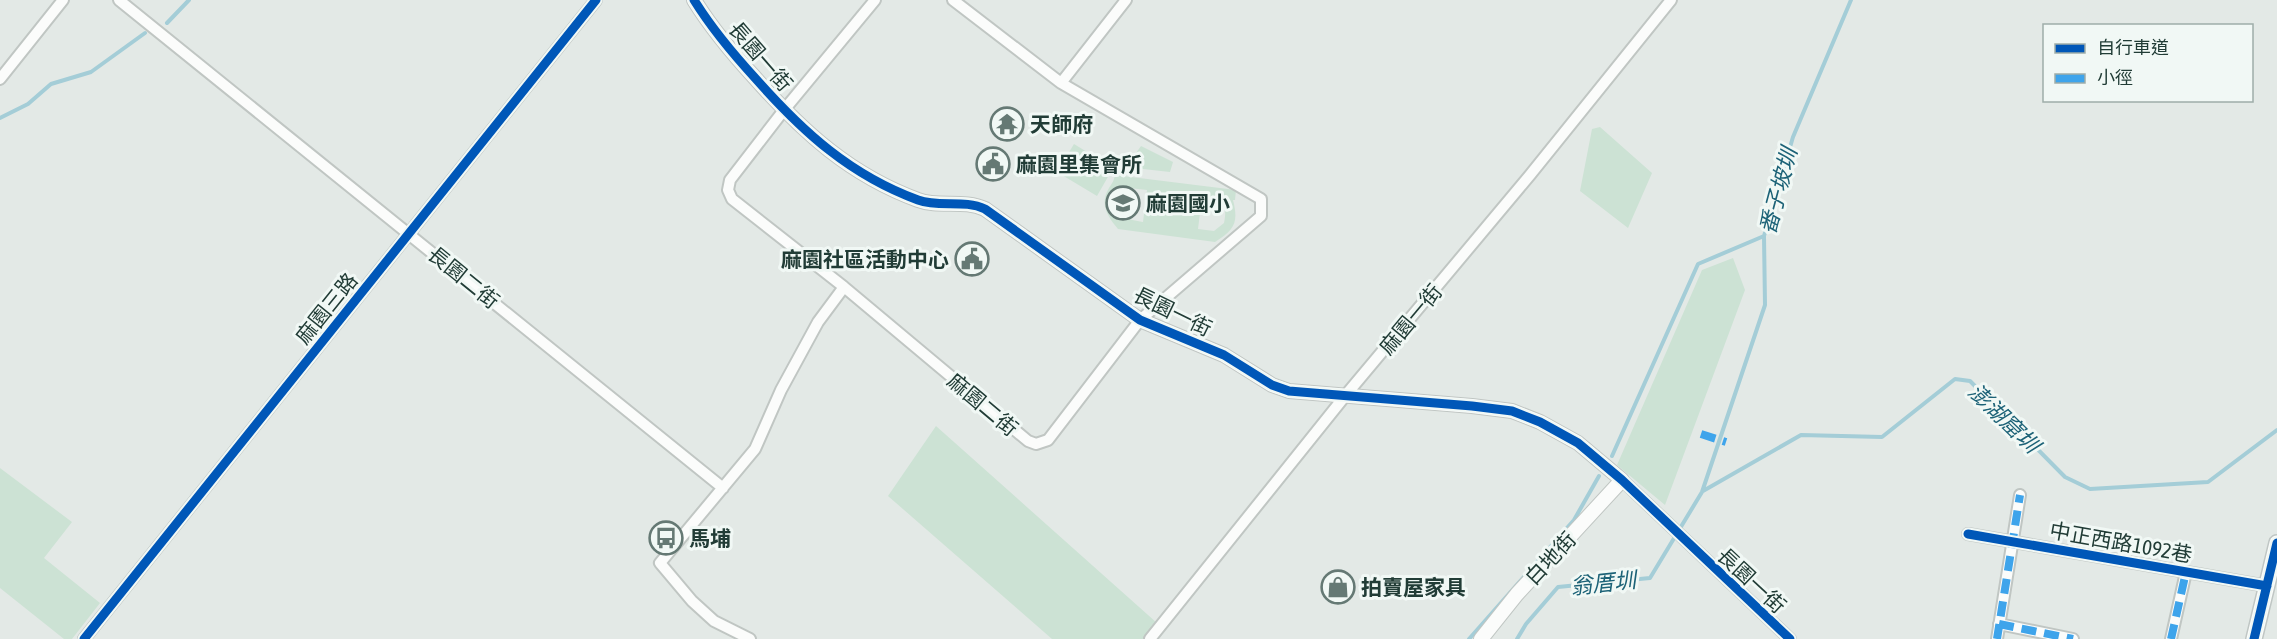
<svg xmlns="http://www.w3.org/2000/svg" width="2277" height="639" viewBox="0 0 2277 639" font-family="'Asap Condensed','Noto Sans TC',sans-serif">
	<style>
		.green { fill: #cce2d4; fill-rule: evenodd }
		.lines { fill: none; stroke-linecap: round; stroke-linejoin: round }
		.stream { stroke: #a4cdd7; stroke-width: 4 }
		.minor-casing { stroke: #c0c6c3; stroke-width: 14 }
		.tertiary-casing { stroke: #c0c6c3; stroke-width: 16 }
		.secondary-casing { stroke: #bfc6c4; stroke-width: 18 }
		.minor { stroke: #fbfcfb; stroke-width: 10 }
		.tertiary { stroke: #fbfcfb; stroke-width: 14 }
		.secondary { stroke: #fbfcfb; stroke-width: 15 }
		.quiet { stroke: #3ea4eb; stroke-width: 8; stroke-dasharray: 15 8; stroke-linecap: butt }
		.cycleway-casing { stroke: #f1f8f5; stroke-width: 13 }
		.cycleway { stroke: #0057b8; stroke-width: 9 }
		.labels { text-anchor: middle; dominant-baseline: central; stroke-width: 6; stroke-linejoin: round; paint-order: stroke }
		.street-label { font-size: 21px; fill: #213c36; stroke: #f1f8f5 }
		.poi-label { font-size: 21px; font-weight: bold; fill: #213c36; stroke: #f1f8f5; text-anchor: start }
		.water-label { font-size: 22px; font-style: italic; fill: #1c6277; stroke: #f1f8f5 }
	</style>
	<rect width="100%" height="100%" fill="#e3e9e6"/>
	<path class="green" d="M 1600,127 L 1652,173 L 1628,228 L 1580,191 L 1592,129 Z
		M 1074,144 L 1113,168 L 1097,196 L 1057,172 Z
		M 1141,146 L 1173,162 L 1170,172 L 1143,169 L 1131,160 Z
		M 1115,175 L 1236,190 L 1235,200 L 1233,200 C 1239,223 1234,230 1215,242 L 1118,229 C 1108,217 1099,204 1109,188 C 1112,183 1114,181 1115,175 ZM 1129,188 L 1147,190 L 1143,222 C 1123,219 1104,212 1121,189 ZM 1202,197 C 1222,199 1228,203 1224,223 L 1214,231 L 1198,229 Z
		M 1733,258 L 1745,290 L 1665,505 L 1617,465 L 1702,270 Z
		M 936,426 L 1157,623 L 1145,639 L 1052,639 L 888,496 Z
		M 0,468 L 72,522 L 44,558 L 100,603 L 72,639 L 64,639 L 0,588 Z"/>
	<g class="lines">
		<path class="stream" d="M 167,23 L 189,0
			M 0,118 L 28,104 L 51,84 L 91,72 L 145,33
			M 1612,456 L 1698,264 L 1764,236
			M 1703,491 L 1801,435 L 1882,437 L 1955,379 L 1970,381 L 2065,477 L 2090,489 L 2208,482 L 2277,430
			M 1469,639 L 1574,520 L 1599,476
			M 1517,639 L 1526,624 L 1558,587 L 1650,578 L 1702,492 L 1765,305 L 1764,236 L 1793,137 L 1851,0"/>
		<defs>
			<path id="minor" d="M 119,0 L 723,488
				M 875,0 L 784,110 L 730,180 L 728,190 L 732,199 L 844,287 L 1028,441 L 1036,444 L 1048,440 L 1140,320 L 1261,216 L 1261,199 L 1061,83 L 953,0
				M 0,79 L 63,0
				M 1061,83 L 1126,0
				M 1622,480 L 1790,639
				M 1968,534 L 2267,586
				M 1999,624 L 2073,639
				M 84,639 L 596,0
				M 750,639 L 714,621 L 692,601 L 660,563 L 755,449 L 781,390 L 818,322 L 844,287
				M 1150,639 L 1345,396 L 1530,175 L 1671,0
				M 1997,639 L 2020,495
				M 2171,639 L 2186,572"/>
			<path id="tertiary" d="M 694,0 C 712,29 733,54 756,79 C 803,132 850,175 918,200 C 939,208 964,199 985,209 L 1140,320 L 1224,355 L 1272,385 L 1289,391 L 1472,406 L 1512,411 L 1540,422 L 1578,443 L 1622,480 L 1517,594 L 1481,639"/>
			<path id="secondary" d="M 2254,639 L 2277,543"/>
		</defs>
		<use href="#minor" class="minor-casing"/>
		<use href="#tertiary" class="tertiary-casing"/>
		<use href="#secondary" class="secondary-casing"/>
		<use href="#minor" class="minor"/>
		<use href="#tertiary" class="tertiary"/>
		<use href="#secondary" class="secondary"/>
		<path class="quiet" d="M 1701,434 L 1726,442
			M 1999,624 L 2073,639
			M 1997,639 L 2020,495
			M 2171,639 L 2186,572"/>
		<defs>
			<path id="cycleway" d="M 694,0 C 712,29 733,54 756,79 C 803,132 850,175 918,200 C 939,208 964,199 985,209 L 1140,320 L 1224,355 L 1272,385 L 1289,391 L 1472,406 L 1512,411 L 1540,422 L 1578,443 L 1622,480 L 1790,639
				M 1968,534 L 2267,586
				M 84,639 L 596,0
				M 2254,639 L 2277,543"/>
		</defs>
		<use href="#cycleway" class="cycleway-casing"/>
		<use href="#cycleway" class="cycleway"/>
	</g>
	<defs>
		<symbol id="temple-ring" viewBox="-11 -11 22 22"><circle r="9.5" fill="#f1f8f5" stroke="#657974" stroke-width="1.5"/><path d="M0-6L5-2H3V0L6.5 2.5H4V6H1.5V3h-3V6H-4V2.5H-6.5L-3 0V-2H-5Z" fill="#657974"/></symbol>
		<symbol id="civic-ring" viewBox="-11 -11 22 22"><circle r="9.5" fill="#f1f8f5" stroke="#657974" stroke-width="1.5"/><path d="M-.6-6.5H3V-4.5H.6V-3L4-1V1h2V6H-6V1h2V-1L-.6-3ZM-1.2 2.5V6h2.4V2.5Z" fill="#657974"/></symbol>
		<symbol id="school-ring" viewBox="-11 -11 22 22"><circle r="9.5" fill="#f1f8f5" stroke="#657974" stroke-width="1.5"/><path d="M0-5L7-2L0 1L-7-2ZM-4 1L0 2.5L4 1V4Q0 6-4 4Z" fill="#657974"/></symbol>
		<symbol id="bus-ring" viewBox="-11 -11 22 22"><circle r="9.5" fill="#f1f8f5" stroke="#657974" stroke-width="1.5"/><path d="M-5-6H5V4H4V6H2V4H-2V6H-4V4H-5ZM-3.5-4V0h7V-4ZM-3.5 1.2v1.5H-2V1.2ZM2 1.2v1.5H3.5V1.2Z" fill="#657974"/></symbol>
		<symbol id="shop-ring" viewBox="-11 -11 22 22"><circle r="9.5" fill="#f1f8f5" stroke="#657974" stroke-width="1.5"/><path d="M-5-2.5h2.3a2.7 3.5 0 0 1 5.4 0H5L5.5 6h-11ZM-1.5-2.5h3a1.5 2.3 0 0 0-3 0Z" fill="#657974"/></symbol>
	</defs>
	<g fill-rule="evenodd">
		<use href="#temple-ring" x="988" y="105" width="38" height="38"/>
		<use href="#civic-ring" x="974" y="145" width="38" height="38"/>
		<use href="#school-ring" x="1104" y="184" width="38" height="38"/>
		<use href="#civic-ring" x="953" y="240" width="38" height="38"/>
		<use href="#bus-ring" x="647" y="519" width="38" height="38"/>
		<use href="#shop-ring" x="1319" y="568" width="38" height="38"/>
	</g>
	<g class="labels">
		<g class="street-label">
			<text transform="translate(761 56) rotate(49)">長園一街</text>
			<text transform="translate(464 277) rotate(39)">長園二街</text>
			<text transform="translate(326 308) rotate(-51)">麻園三路</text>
			<text transform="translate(1173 311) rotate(26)">長園一街</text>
			<text transform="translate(1410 319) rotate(-50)">麻園一街</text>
			<text transform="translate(983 404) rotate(40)">麻園二街</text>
			<text transform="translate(2121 542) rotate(10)">中正西路1092巷</text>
			<text transform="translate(1550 558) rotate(-47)">白地街</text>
			<text transform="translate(1752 580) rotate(43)">長園一街</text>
		</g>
		<g class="poi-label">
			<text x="1030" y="124">天師府</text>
			<text x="1016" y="164">麻園里集會所</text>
			<text x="1146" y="203">麻園國小</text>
			<text x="949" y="259" text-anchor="end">麻園社區活動中心</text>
			<text x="689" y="538">馬埔</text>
			<text x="1361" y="587">拍賣屋家具</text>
		</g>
		<g class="water-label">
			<text transform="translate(1778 191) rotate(-75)">番子坡圳</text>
			<text transform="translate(2004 418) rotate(44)">澎湖窟圳</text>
			<text transform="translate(1603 583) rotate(-6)">翁厝圳</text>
		</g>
	</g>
	<rect x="2043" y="24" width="210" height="78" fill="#f1f8f5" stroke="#9eada9" stroke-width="1.5"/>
	<rect x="2055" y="44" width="30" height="9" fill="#0057b8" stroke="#9eada9" stroke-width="1.5"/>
	<text x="2097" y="54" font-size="18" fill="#213c36">自行車道</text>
	<rect x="2055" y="74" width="30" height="9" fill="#3ea4eb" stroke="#9eada9" stroke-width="1.5"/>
	<text x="2097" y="84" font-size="18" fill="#213c36">小徑</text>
</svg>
